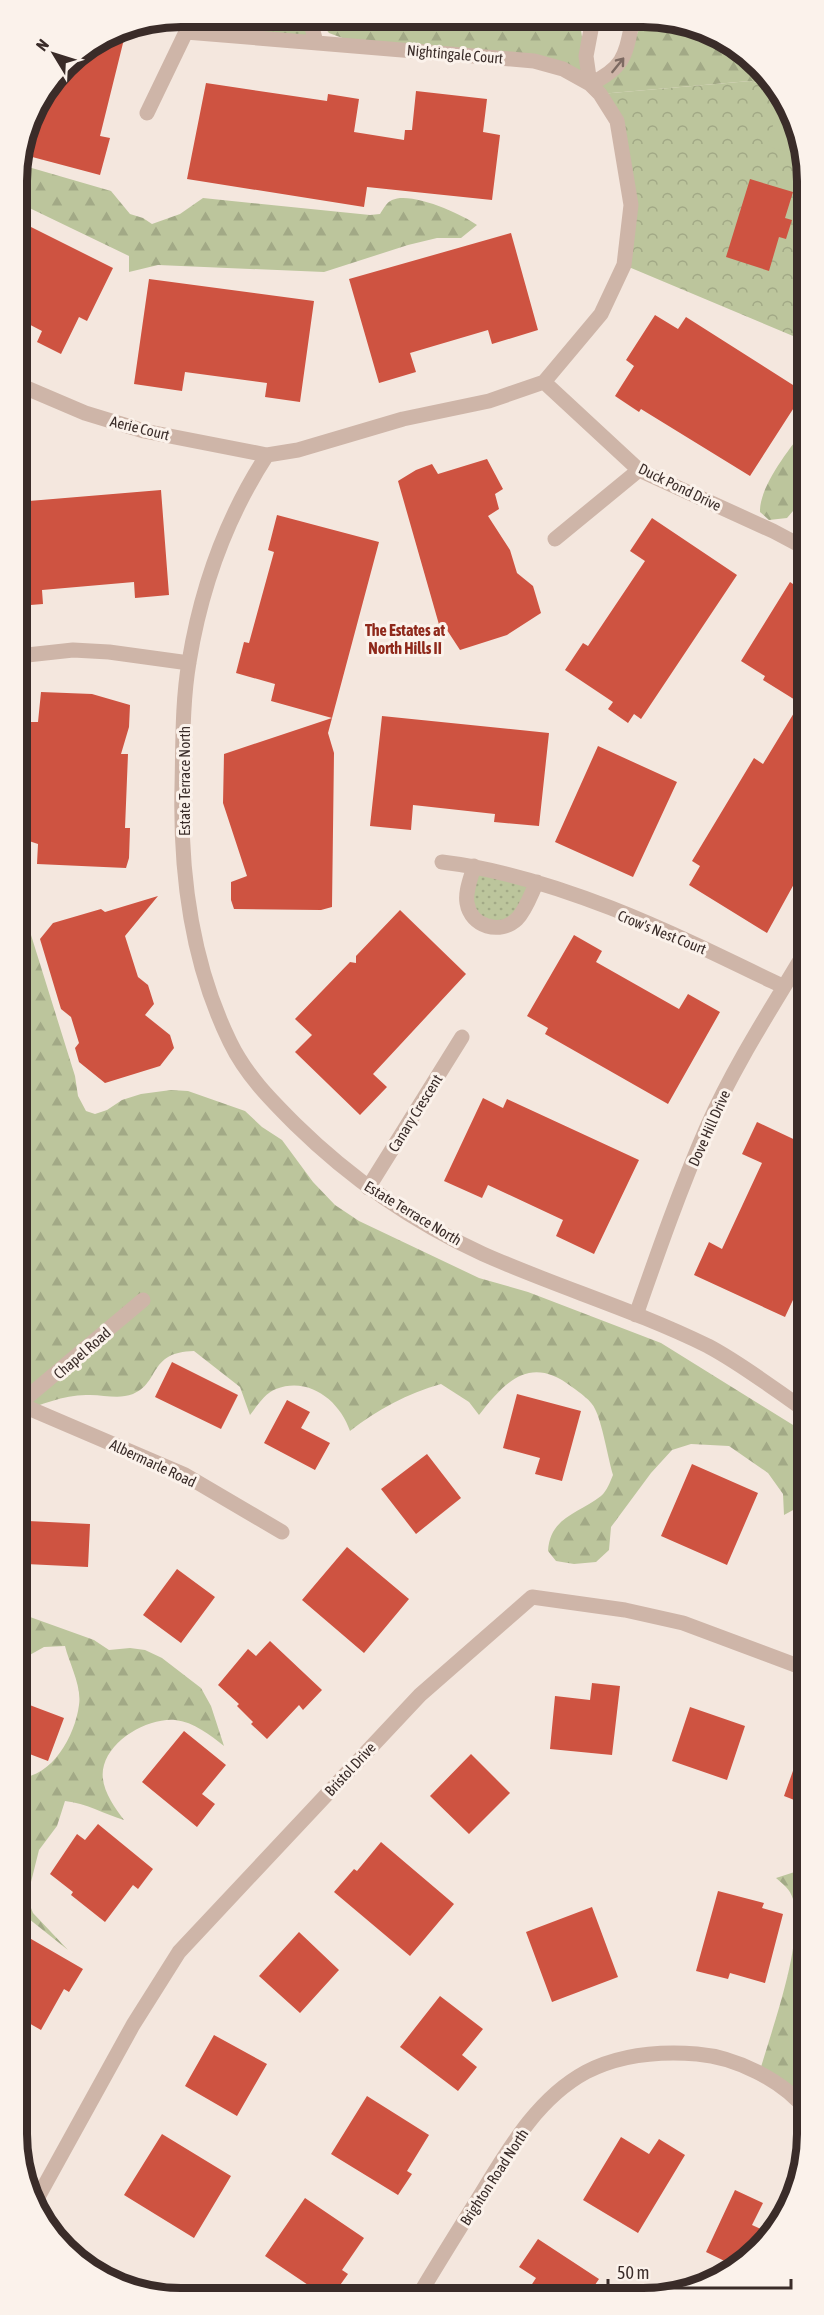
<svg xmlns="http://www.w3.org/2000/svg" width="824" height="2315" viewBox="0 0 824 2315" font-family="'Asap Condensed',sans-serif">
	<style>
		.grass { fill: url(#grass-dots) }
		.forest { fill: url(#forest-firs) }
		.park { fill: url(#park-crowns) }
		.pitch { fill: #bcc59c }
		.building { fill: #ce5341 }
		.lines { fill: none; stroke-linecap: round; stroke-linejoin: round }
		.minor { stroke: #ceb5a8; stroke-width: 15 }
		.oneway { stroke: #7d6a62 }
		.labels { text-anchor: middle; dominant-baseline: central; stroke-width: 6; stroke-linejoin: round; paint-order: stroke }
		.street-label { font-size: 15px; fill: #3a2c29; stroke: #fbf2eb }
		.neighbourhood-label { font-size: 16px; font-weight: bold; fill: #8f291b; stroke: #fbf2eb }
		.rim { fill: none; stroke: #3a2c29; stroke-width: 8 }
	</style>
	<defs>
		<pattern id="grass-dots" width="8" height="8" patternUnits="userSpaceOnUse" patternTransform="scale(1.5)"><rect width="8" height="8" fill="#bcc59c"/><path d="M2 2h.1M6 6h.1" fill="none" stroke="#a2a986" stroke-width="1.8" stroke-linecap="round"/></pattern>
		<pattern id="forest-firs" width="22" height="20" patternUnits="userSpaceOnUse" patternTransform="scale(1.5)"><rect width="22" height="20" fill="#bcc59c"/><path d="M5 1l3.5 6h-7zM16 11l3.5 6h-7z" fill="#a2a986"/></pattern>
		<pattern id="park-crowns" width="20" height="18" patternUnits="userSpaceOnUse" patternTransform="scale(1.5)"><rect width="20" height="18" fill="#bcc59c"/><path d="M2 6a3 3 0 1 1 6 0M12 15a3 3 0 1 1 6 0" fill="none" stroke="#a2a986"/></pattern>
	</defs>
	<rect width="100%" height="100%" fill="#f4e7de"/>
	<path class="grass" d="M 200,17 L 305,17 L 311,38 L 195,27 Z
		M 476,870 L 532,884 L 511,920 L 486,923 L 470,905 Z"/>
	<path class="forest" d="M 316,17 L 579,19 L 590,83 L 634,41 L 643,20 L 675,20 L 760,65 L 771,87 L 750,81 L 600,94 L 563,69 L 345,39 L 329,33 Z
		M 18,164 L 111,191 L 130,214 L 143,218 L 152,224 L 180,214 L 203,198 L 370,215 L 380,214 C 384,208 386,203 392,200 C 411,191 462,214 477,225 L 461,238 L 437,238 L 408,245 L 324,272 L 158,265 L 129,272 L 129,256 L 17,202 Z
		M 805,429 L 805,497 L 787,518 L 769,520 L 760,512 C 759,487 789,449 805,429 Z
		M 18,903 L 31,935 L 75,1076 L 78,1096 L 86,1111 L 95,1114 L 107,1110 L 122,1100 L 141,1094 L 171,1090 L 188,1091 L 245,1111 L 262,1127 L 282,1140 L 313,1182 L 335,1205 L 359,1221 L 479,1278 L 528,1292 L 661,1343 L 806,1433 L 806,1503 L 784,1515 L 783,1494 L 768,1473 L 729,1446 L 691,1444 L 672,1450 L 651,1473 L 611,1527 L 609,1550 L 596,1562 L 574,1564 L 556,1561 L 548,1551 C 550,1517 578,1514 601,1496 C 607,1491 610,1482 613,1475 C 608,1458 602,1422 595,1409 C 592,1401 579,1392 572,1387 C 531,1355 506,1380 479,1415 L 469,1402 L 441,1384 C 408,1393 377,1410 350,1431 C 340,1401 309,1376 276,1389 C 265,1393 257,1406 250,1415 L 240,1387 L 194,1351 C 148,1352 161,1382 133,1394 C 117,1400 103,1394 86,1395 C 63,1395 41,1405 19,1412 Z
		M 19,1607 L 30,1617 L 94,1640 L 109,1650 L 130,1648 L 145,1650 L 162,1658 L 201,1688 L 211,1706 L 224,1746 C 210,1735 194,1722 175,1720 C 149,1718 112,1738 104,1765 C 98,1785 113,1805 124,1820 C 104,1814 86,1803 65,1801 L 57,1826 L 39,1850 L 29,1890 L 29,1903 L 33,1913 L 68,1950 L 19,1911 L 19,1778 C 52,1777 75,1736 79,1705 C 82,1686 69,1663 65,1646 L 44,1647 L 19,1661 Z
		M 807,1868 L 807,2111 L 759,2074 C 771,2031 805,1941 793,1899 C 790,1889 783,1884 776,1878 Z"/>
	<path class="park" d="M 750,81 L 771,87 L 804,149 L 805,341 L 624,265 L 631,205 L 617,121 L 600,94 Z"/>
	<path class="pitch" d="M 778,108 L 783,109 L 804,149 L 804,157 L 767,146 Z"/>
	<path class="building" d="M 127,27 L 100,136 L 110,138 L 100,175 L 21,154 L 34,108 L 72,58 L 118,29 Z
		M 206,83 L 327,101 L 328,94 L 359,99 L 354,132 L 404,140 L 405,130 L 412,130 L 416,91 L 487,99 L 483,132 L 500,135 L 492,200 L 367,187 L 364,207 L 187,179 Z
		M 750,179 L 793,192 L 785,218 L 792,220 L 786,239 L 779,237 L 769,271 L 726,257 Z
		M 17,220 L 113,268 L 87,321 L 79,317 L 61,354 L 37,342 L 42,331 L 17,318 Z
		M 511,233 L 538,330 L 492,344 L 488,330 L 410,353 L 416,372 L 379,383 L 349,279 Z
		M 149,279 L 314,301 L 300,402 L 265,397 L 267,383 L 185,372 L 182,391 L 134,384 Z
		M 655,315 L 678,329 L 686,317 L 804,392 L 750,476 L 641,409 L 639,412 L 615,396 L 634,366 L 626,360 Z
		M 487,459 L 503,489 L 495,494 L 499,509 L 488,516 L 510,550 L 517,573 L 533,586 L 541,613 L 507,635 L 460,650 L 445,627 L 440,628 L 398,481 L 416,470 L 432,464 L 438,474 Z
		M 161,490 L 169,595 L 135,598 L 134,582 L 42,590 L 43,604 L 18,606 L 17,502 Z
		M 277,515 L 379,542 L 332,718 L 271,701 L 275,684 L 236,673 L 244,642 L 249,643 L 274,552 L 268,550 Z
		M 652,518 L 737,575 L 641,719 L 634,714 L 628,723 L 608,709 L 613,702 L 565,670 L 583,643 L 588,646 L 645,561 L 630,551 Z
		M 790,582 L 805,592 L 805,864 L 767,933 L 689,885 L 700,866 L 692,861 L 754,758 L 763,764 L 800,703 L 763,680 L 765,676 L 741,661 Z
		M 41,692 L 92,694 L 130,705 L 129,727 L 121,754 L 128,754 L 125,828 L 130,828 L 129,858 L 126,868 L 37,864 L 38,844 L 23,839 L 29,722 L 38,722 Z
		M 382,716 L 549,733 L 539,826 L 494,822 L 495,814 L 413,805 L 411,830 L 370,826 Z
		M 332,718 L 328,733 L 334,753 L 332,907 L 321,910 L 234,909 L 231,900 L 231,882 L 247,876 L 223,803 L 224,754 Z
		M 598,746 L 677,782 L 633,877 L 555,842 Z
		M 158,896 L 125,936 L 138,977 L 148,985 L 154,1004 L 145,1015 L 170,1035 L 174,1048 L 160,1066 L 105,1083 L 79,1062 L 75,1048 L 79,1043 L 71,1017 L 61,1009 L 40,939 L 53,923 L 101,909 L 105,912 Z
		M 400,910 L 466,974 L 373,1074 L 387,1087 L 360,1115 L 295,1052 L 312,1035 L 295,1019 L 350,962 L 356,963 L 356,956 Z
		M 574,935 L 602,951 L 596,962 L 679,1009 L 688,994 L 720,1012 L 668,1104 L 545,1034 L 548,1028 L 527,1016 Z
		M 483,1098 L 503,1108 L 507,1099 L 639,1160 L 594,1254 L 556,1236 L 563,1220 L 488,1185 L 482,1198 L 444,1181 Z
		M 757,1122 L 806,1145 L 806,1272 L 785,1317 L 694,1275 L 709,1242 L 722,1249 L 762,1163 L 742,1154 Z
		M 172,1362 L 238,1395 L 221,1429 L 155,1397 Z
		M 517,1394 L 581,1411 L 562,1481 L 535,1474 L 540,1458 L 503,1448 Z
		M 287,1400 L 310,1412 L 301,1428 L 330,1443 L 315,1470 L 264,1443 Z
		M 427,1454 L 461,1498 L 416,1534 L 381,1489 Z
		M 692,1464 L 758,1493 L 727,1565 L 661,1536 Z
		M 28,1521 L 90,1524 L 88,1567 L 26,1564 Z
		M 347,1547 L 409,1599 L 364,1653 L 302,1600 Z
		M 177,1569 L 215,1597 L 181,1643 L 143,1615 Z
		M 270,1641 L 322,1690 L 303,1710 L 299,1705 L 267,1739 L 251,1724 L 253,1722 L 237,1706 L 239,1704 L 218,1685 L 248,1649 L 256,1656 Z
		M 592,1683 L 620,1686 L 612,1755 L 550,1749 L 555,1696 L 590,1700 Z
		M 19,1701 L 64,1718 L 48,1761 L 19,1750 Z
		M 690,1707 L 745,1726 L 727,1780 L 672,1761 Z
		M 184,1731 L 226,1765 L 202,1794 L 215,1804 L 197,1827 L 142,1782 Z
		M 804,1740 L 807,1740 L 807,1805 L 784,1796 Z
		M 471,1754 L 510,1793 L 469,1834 L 430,1796 Z
		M 98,1824 L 153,1869 L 138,1889 L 133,1885 L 105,1922 L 71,1895 L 73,1892 L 50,1874 L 77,1834 L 85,1840 Z
		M 381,1842 L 454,1904 L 410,1956 L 334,1892 L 354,1869 L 357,1871 Z
		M 718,1891 L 764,1903 L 762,1908 L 783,1914 L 765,1983 L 730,1973 L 728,1979 L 696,1971 Z
		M 592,1907 L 618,1977 L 552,2002 L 526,1932 Z
		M 19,1932 L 83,1969 L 69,1992 L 64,1989 L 41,2030 L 20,2018 Z
		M 299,1932 L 339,1970 L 300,2013 L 259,1976 Z
		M 440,1996 L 483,2029 L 462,2055 L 477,2067 L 458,2091 L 400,2047 Z
		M 214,2035 L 267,2064 L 237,2116 L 185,2086 Z
		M 367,2096 L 429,2135 L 407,2171 L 412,2174 L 398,2195 L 331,2154 Z
		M 162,2134 L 231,2176 L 194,2238 L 124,2195 Z
		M 621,2137 L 649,2154 L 659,2139 L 685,2155 L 638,2233 L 583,2200 Z
		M 735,2190 L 763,2203 L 752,2225 L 772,2234 L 767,2242 L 737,2267 L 706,2252 Z
		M 305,2198 L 364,2238 L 342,2270 L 348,2274 L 333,2295 L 323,2295 L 265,2256 Z
		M 538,2239 L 599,2279 L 588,2295 L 525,2295 L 536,2278 L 519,2267 Z"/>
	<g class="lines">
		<path class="minor" d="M 309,17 L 316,42
			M 593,19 L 586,56 L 590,84 C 625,67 625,56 633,19
			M 147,113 L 186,32 L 534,61 L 563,69 L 590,84 L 600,94 L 617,121 L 631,205 L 624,265 L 601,314 L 544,382 L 489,401 L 403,419 L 298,450 L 267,455 C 226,518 201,588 189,662 C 182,703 183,746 182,787 C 180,873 192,964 230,1042 C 246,1075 270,1099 295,1124 C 350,1178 413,1222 483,1254 C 557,1287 635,1310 708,1346 C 742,1364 774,1389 806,1411
			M 544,382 L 639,470 L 773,531 L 805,548
			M 17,384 L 85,413 L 144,431 L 267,455
			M 555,539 L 639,470
			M 18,656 L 73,650 L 109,652 L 189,663
			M 442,862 C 559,876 679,936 784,987
			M 474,866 C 471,878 465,891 467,903 C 471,927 500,935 517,919 C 526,910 531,894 537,882
			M 368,1188 L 462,1037
			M 636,1315 C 658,1252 680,1189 707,1127 C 734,1066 771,1009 805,952
			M 19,1404 L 185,1475 L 282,1532
			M 19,1404 L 143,1300
			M 37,2199 L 133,2025 L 179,1952 L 420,1695 L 532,1597 L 625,1610 L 683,1623 L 806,1669
			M 419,2295 C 438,2263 458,2231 478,2199 C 507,2152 536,2099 586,2072 C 619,2055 660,2051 697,2054 C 735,2057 783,2080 807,2111"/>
	</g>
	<defs><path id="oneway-shaft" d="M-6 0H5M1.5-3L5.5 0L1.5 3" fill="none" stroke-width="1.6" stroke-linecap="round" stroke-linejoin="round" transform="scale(1.5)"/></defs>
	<use class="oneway" href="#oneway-shaft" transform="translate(618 65) rotate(-51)"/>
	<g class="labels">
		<g class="street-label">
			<text transform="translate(455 54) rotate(5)">Nightingale Court</text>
			<text transform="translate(140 428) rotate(14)">Aerie Court</text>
			<text transform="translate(680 487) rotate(26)">Duck Pond Drive</text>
			<text transform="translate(184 781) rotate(-90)">Estate Terrace North</text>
			<text transform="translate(662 932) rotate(22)">Crow's Nest Court</text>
			<text transform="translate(415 1113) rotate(-58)">Canary Crescent</text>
			<text transform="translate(709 1128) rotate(-66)">Dove Hill Drive</text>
			<text transform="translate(413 1213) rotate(31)">Estate Terrace North</text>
			<text transform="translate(82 1353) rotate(-41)">Chapel Road</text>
			<text transform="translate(153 1463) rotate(25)">Albermarle Road</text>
			<text transform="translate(350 1769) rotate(-47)">Bristol Drive</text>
			<text transform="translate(494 2177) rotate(-57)">Brighton Road North</text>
		</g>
		<g class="neighbourhood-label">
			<text x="405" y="630">The Estates at<tspan x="405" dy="18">North Hills II</tspan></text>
		</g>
	</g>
	<path d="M0 0H824V2315H0ZM181 27H643A154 154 0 0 1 797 181V2134A154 154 0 0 1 643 2288H181A154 154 0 0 1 27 2134V181A154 154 0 0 1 181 27Z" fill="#fbf2eb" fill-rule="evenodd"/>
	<path class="rim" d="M181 27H643A154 154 0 0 1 797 181V2134A154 154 0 0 1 643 2288H181A154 154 0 0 1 27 2134V181A154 154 0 0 1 181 27Z"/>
	<g transform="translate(54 54) rotate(308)" stroke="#fbf2eb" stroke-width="4.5" paint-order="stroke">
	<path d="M0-4.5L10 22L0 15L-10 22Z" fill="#3a2c29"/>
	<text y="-9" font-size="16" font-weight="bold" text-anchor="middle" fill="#3a2c29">N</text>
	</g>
	<path d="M608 2279v9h183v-9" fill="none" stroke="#3a2c29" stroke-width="3"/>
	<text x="617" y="2279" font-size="18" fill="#3a2c29" stroke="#fbf2eb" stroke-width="4.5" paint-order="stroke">50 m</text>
</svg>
